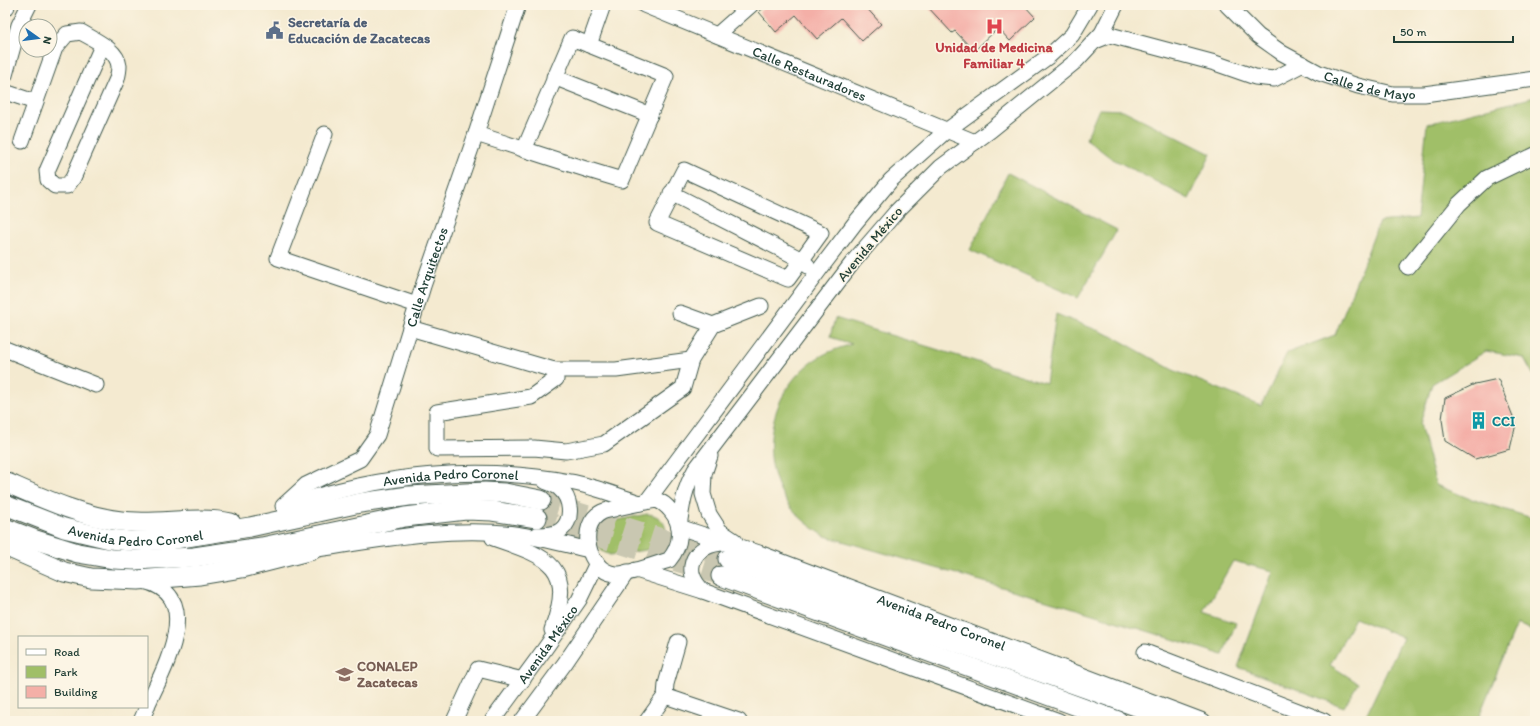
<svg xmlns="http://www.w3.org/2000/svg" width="1540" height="726" viewBox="0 0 1540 726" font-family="Itim,sans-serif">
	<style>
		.green { fill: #a0bf67; stroke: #607e4e }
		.building { fill: #f4afa7 }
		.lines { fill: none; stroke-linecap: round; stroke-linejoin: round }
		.major-tunnel { stroke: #c9c7b1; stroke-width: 19; stroke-dasharray: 19 10; stroke-linecap: butt }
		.minor-casing { stroke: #3f574b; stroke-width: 17 }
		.major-casing { stroke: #3f574b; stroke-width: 21 }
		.minor { stroke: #fff; stroke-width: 15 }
		.major { stroke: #fff; stroke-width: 19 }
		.labels { text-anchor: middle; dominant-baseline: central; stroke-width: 3; stroke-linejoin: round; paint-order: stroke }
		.service-label { font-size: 14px; font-weight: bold; fill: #4e5e75; stroke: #fcf5e5; text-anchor: start }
		.health-label { font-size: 14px; font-weight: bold; fill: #be3a42; stroke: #fcf5e5 }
		.street-label { font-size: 14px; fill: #1f3d34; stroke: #fcf5e5 }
		.culture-label { font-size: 14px; font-weight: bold; fill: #0d838f; stroke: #fcf5e5; text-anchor: start }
		.education-label { font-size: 14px; font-weight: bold; fill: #785e54; stroke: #fcf5e5; text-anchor: start }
	</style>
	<rect width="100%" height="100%" fill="#fcf5e5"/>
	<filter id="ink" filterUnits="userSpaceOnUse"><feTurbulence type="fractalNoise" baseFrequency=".025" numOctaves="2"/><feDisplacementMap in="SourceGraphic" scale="8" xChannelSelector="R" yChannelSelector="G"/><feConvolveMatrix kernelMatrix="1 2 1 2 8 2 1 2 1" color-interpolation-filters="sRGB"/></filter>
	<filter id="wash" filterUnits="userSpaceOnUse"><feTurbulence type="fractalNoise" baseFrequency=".012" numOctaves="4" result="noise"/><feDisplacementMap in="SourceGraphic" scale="16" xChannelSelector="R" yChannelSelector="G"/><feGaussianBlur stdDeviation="0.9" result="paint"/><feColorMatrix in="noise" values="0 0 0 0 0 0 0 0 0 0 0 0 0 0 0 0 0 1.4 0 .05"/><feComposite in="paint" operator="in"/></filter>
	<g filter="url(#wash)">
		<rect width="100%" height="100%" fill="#f4ead0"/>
		<path class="green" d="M 1535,97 L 1535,378 L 1524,358 L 1486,351 L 1432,384 L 1420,424 L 1436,485 L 1468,498 L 1535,519 L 1535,631 L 1517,624 L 1477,721 L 1375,721 L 1365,717 L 1403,638 L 1355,618 L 1330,665 L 1358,683 L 1344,707 L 1238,667 L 1273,571 L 1233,561 L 1204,612 L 1236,623 L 1223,655 L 1064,605 L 825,536 C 809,526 795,515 785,499 C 757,454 771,388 816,359 C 827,352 839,348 852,344 L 830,337 L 835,318 L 1046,383 L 1056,314 L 1112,336 L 1173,370 L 1261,406 L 1287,353 L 1335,335 L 1362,267 L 1379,222 L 1417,218 L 1427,124 Z
			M 1099,109 L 1123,110 L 1211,154 L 1189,199 L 1111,158 L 1086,139 Z
			M 1008,173 L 1117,230 L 1078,298 L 970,250 Z
			M 647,514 C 666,515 672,534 658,547 L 653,549 L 610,555 L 602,551 L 597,542 L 597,531 L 604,523 Z"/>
		<g id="blocks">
			<path class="building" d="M 767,5 L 864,5 L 881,24 L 862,41 L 841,18 L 817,39 L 796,15 L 776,32 L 759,12 Z
				M 926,5 L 1024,5 L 1035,17 L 1010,41 L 998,28 L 974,51 L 955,31 L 952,33 Z
				M 1498,379 L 1516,424 L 1510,449 L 1475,459 L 1445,441 L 1442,419 L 1445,398 L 1475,384 Z"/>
		</g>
	</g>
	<g filter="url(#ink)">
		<use href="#blocks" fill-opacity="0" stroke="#3f574b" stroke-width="1"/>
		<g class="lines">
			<path class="major-tunnel" d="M 541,500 L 728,559
				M 537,518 L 721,576"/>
			<defs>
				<g id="minor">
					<path id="s1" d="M 644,5 L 975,142"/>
					<path id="s2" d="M 1116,5 L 1102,33 L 1076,61 L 991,130 L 941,167 L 897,211 L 853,262 L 695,470 C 684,489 682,505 679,527 L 759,553 L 1203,721"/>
					<path id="s3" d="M 1227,5 L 1258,36 L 1282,53 L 1319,73 L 1358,86 L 1393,94 L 1424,94 L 1535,79"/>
					<path d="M 717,35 L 751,5"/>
					<path d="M 1095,41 L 1110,35 L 1215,63 L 1255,77 L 1274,79 L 1303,64"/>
					<path d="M 589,45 L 603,5"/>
					<path d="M 5,75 L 19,25 L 29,5"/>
					<path d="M 554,77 L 650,115"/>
					<path d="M 5,92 L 35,102"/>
					<path d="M 325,134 L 278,258 L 417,305"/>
					<path d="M 476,134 C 524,149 573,166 622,180 L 666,76 L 572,38 L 524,150"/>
					<path d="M 22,141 L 55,48 L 67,34 L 81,32 C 94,40 117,49 119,66 C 119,70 118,75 117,79 L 73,178 L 67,186 L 55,186 L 48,180 L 47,171 L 102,46"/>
					<path d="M 684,170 L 821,233 L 788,279 L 657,223 Z"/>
					<path d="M 671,193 L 802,260 L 808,266"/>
					<path d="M 1408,267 L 1459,204 L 1487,178 L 1535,155"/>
					<path d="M 680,313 L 713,325"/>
					<path d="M 410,328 L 554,370 L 616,370 L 691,360"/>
					<path d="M 5,349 L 96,385"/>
					<path d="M 554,370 L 556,379 L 531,397 L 437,412 L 437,449 L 534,448 L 566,451 L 604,444 L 683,388 L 691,360 L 713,325 L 761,306"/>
					<path d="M 710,456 L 704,474 L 703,494 L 709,514 L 720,531 L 735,541"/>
					<path d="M 656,500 C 663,502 667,506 671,511 C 684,526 681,546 669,560 C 655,564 628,575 615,574 C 587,571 577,524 602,512 C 606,510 612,510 617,508 C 630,505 643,502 656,500 Z"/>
					<path d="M 647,501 L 823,265 L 855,223 L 891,180 L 946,131 L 1049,56 L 1072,35 L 1090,5"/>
					<path id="s4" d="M 289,505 C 379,475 476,464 570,482 C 594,486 617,496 640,503"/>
					<path id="s5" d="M 283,506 L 306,485 L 360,459 L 377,435 L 423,286 L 476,134 L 518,5"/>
					<path d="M 537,535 C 545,535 555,535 561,530 C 574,519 571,498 559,488 C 555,485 549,483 545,481"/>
					<path d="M 493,538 C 548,557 576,565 552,630"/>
					<path d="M 301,549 L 312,550 C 378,540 447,526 514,534 C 539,537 564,544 589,550"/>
					<path d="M 636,570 L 703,591 L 1059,721"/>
					<path d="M 143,581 C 207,595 163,670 147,706"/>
					<path d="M 703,591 C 680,569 695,543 725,543"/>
					<path d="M 1145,652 L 1324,721"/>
					<path d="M 665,696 L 739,721"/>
					<path d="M 665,696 L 666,684 L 678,642"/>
					<path d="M 141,721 L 147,707"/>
					<path d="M 454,721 L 478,669 L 523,680"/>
					<path id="s6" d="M 492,721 L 544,650 L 579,600 L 597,563"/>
					<path d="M 522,721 L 565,663 L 627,572"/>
					<path d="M 647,721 L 665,696"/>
				</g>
				<g id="major">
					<path d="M 5,6 L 5,5"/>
					<path d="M 5,482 C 42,498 80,516 121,521 C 157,526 195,515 231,523"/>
					<path id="s7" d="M 5,505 L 64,528 L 110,539 L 130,541 L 168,540 L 250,527 L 360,503 L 409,496 L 485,492 L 505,493 L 541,500"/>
					<path d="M 5,528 L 36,540 L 78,553 L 113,559 L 133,560 L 194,557 L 262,547 L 405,517 L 466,510 L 492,511 L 537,518"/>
					<path d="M 5,546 L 64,572 L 91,578 L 138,580 L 200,575 L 242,568 L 312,550"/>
					<path d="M 728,559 L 905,624 L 1178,721"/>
					<path d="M 721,576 L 1118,721"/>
				</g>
			</defs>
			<use href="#minor" class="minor-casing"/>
			<use href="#major" class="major-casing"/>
			<use href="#minor" class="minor"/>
			<use href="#major" class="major"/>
		</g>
	</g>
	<defs>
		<symbol id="hospital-bare" viewBox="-9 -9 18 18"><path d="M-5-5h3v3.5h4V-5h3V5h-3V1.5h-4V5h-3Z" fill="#e0444e" stroke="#fcf5e5" stroke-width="2.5" paint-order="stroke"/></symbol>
		<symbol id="civic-bare" viewBox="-9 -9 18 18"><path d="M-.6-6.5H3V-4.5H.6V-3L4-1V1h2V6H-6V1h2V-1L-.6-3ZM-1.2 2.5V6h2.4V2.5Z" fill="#5c6f8a" stroke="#fcf5e5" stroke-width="2.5" paint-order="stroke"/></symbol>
		<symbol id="building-bare" viewBox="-9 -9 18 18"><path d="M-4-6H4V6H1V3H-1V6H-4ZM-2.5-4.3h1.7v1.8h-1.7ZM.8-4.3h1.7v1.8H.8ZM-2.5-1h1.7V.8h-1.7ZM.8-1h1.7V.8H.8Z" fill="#0f9aa8" stroke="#fcf5e5" stroke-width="2.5" paint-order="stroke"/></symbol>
		<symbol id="school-bare" viewBox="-9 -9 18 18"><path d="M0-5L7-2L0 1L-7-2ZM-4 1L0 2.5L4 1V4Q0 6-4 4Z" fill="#8d6e63" stroke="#fcf5e5" stroke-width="2.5" paint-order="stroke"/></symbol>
	</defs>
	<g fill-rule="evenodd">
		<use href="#hospital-bare" x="982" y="14" width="25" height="25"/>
		<use href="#civic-bare" x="262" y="18" width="25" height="25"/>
		<use href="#building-bare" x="1466" y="408" width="25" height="25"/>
		<use href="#school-bare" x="332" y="662" width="25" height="25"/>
	</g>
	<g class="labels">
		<g class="service-label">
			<text x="288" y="22">Secretaría de<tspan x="288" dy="16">Educación de Zacatecas</tspan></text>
		</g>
		<g class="health-label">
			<text x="994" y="47">Unidad de Medicina<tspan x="994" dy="16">Familiar 4</tspan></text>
		</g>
		<g class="street-label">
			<text stroke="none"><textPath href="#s1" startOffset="179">Calle Restauradores</textPath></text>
			<text stroke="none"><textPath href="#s3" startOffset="168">Calle 2 de Mayo</textPath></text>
			<text transform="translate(870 244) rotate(-50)">Avenida México</text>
			<text stroke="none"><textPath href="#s5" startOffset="286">Calle Arquitectos</textPath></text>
			<text stroke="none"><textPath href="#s4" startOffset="165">Avenida Pedro Coronel</textPath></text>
			<text stroke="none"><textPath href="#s7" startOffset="136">Avenida Pedro Coronel</textPath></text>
			<text stroke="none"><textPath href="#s2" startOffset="971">Avenida Pedro Coronel</textPath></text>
			<text stroke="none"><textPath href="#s6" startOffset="95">Avenida México</textPath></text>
		</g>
		<g class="culture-label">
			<text x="1492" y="421">CCI</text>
		</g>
		<g class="education-label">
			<text x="357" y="666">CONALEP<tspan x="357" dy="16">Zacatecas</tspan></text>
		</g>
	</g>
	<rect width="1540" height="726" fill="none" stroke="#fcf5e5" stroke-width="20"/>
	<rect x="18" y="636" width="130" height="72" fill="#fcf5e5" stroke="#a4ab9e"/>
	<rect x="26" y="649" width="20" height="6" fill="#ffffff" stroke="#a4ab9e"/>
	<text x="54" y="656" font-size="12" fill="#1f3d34">Road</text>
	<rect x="26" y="666" width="20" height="12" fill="#a0bf67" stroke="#a4ab9e"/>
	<text x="54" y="676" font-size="12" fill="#1f3d34">Park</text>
	<rect x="26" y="686" width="20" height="12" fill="#f4afa7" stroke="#a4ab9e"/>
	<text x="54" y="696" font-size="12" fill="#1f3d34">Building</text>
	<g transform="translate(38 38) rotate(104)"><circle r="19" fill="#fcf5e5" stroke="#a4ab9e"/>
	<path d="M0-3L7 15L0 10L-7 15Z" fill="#1f6fb2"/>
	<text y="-6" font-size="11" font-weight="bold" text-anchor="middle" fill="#1f3d34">N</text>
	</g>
	<path d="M1394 36v6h119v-6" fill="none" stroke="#1f3d34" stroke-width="2"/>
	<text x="1400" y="36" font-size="12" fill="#1f3d34" stroke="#fcf5e5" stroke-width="3" paint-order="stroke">50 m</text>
</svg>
